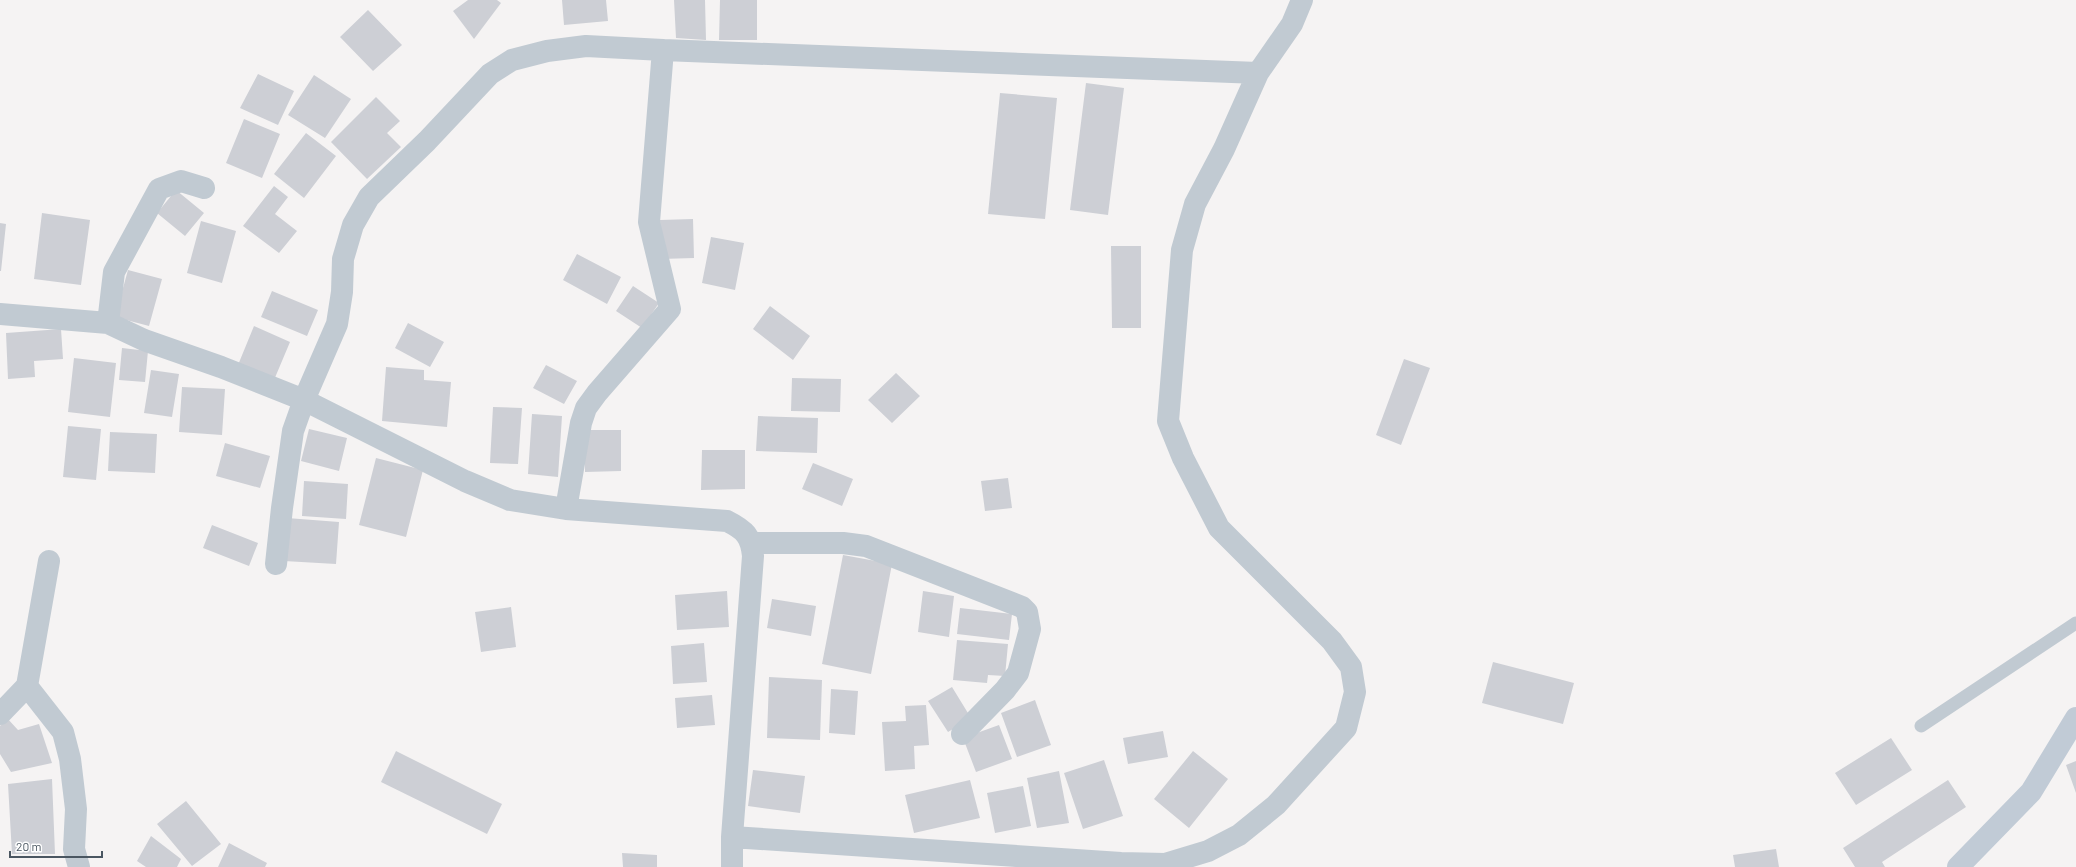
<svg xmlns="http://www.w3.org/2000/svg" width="2076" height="867" viewBox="0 0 2076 867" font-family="Barlow,sans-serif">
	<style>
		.building { fill: #cdcfd5 }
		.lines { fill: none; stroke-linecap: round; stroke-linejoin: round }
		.lane { stroke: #c1cad2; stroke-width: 13 }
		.street { stroke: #c1cad2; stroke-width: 22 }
		.secondary { stroke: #c1cbd6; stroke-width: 22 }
	</style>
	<rect width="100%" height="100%" fill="#f5f3f3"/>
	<path class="building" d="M 468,0 L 497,0 L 501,3 L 474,39 L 453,11 Z
		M 562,0 L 606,0 L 608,21 L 564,25 Z
		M 674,0 L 705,0 L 706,40 L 676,38 Z
		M 720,0 L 757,0 L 757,40 L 719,40 Z
		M 368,10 L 402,45 L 373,71 L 340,37 Z
		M 258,74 L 294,91 L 278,125 L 240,108 Z
		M 314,75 L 351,99 L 325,138 L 288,115 Z
		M 1086,83 L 1124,88 L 1108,215 L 1070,210 Z
		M 1000,93 L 1057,98 L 1045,219 L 988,214 Z
		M 376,97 L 400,121 L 387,133 L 401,147 L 367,179 L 331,142 Z
		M 244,119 L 280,134 L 262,178 L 226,163 Z
		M 306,133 L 336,156 L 304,198 L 274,174 Z
		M 274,186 L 288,197 L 275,214 L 297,231 L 279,253 L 243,226 Z
		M 176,190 L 204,213 L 185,236 L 157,213 Z
		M 42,213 L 90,220 L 81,285 L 34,279 Z
		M 693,219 L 694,258 L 661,259 L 660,220 Z
		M 201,221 L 236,231 L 222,283 L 187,273 Z
		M 0,223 L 6,224 L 1,271 L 0,271 Z
		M 711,237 L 744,243 L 735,290 L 702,283 Z
		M 1111,246 L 1141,246 L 1141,328 L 1112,328 Z
		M 577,254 L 621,277 L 607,304 L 563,280 Z
		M 128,270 L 162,279 L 149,326 L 115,317 Z
		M 633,286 L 659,303 L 642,328 L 616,311 Z
		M 272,291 L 318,310 L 307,336 L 261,317 Z
		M 770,306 L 810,336 L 793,360 L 753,329 Z
		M 408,323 L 444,342 L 430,367 L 395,348 Z
		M 254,326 L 290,342 L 274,380 L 238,365 Z
		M 61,329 L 63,359 L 34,361 L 35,377 L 8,379 L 6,333 Z
		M 122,348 L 148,351 L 145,382 L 119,380 Z
		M 74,358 L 116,363 L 110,417 L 68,412 Z
		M 1404,359 L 1430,368 L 1401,445 L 1376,435 Z
		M 546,365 L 577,381 L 564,404 L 533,388 Z
		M 386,367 L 424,370 L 424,380 L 451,382 L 447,427 L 382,421 Z
		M 151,370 L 179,374 L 172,417 L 144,413 Z
		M 896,373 L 920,396 L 892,423 L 868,400 Z
		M 792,378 L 841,379 L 840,412 L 791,411 Z
		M 182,387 L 225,389 L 222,435 L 179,432 Z
		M 493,407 L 522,408 L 518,464 L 490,463 Z
		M 532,414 L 562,416 L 558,477 L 528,474 Z
		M 758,416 L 818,418 L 817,453 L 756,451 Z
		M 68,426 L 101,429 L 96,480 L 63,477 Z
		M 309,429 L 347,438 L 339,471 L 301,461 Z
		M 585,430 L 621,430 L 621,471 L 585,472 Z
		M 110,432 L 157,434 L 155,473 L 108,471 Z
		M 225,443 L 270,456 L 260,488 L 216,476 Z
		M 702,450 L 745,450 L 745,489 L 701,490 Z
		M 376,458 L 423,470 L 406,537 L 359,525 Z
		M 813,463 L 853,479 L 842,506 L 802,489 Z
		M 1008,478 L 1012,508 L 985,511 L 981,481 Z
		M 304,481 L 348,484 L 346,519 L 302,516 Z
		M 287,518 L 339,522 L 336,564 L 284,561 Z
		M 212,525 L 258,543 L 249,566 L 203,548 Z
		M 843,555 L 892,564 L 871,674 L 822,664 Z
		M 727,591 L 729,627 L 677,630 L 675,595 Z
		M 923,591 L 954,596 L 949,637 L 918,632 Z
		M 772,599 L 816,606 L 811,636 L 767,628 Z
		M 511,607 L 516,647 L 481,652 L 475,612 Z
		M 960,608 L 1012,614 L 1009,640 L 957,634 Z
		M 957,640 L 1008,644 L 1005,676 L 988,675 L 987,683 L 953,680 Z
		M 704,643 L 707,682 L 673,684 L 671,646 Z
		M 1493,662 L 1574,683 L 1563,724 L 1482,703 Z
		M 769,677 L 822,680 L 820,740 L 767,738 Z
		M 952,687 L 971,718 L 948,732 L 928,701 Z
		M 831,689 L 858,691 L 855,735 L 829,733 Z
		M 712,695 L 715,725 L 677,728 L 675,698 Z
		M 1035,700 L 1051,745 L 1017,757 L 1001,713 Z
		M 926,705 L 929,745 L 914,746 L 915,769 L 885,771 L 882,722 L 906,721 L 905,706 Z
		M 7,718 L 18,730 L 39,724 L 52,763 L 11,772 L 0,754 L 0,726 Z
		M 999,725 L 1012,759 L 976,772 L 963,738 Z
		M 1163,731 L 1168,757 L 1128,764 L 1123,738 Z
		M 1891,738 L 1912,770 L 1856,805 L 1835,773 Z
		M 396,751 L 502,804 L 487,834 L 381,782 Z
		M 1193,751 L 1228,779 L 1189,828 L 1154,799 Z
		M 1104,760 L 1123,816 L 1083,829 L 1064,773 Z
		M 2076,761 L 2076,793 L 2066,765 Z
		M 753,770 L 805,776 L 800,813 L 748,806 Z
		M 1059,771 L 1069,823 L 1037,828 L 1027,778 Z
		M 52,779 L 55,854 L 12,854 L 8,784 Z
		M 970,780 L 980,818 L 914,833 L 905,795 Z
		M 1948,780 L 1966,807 L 1882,862 L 1885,867 L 1855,867 L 1843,848 Z
		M 1023,786 L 1031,826 L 995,833 L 987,793 Z
		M 186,801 L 221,844 L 192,866 L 157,824 Z
		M 151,836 L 181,859 L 177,867 L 146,867 L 137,861 Z
		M 229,843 L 267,863 L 265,867 L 218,867 Z
		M 1776,849 L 1779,867 L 1735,867 L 1733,855 Z
		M 622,853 L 657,855 L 657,867 L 623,867 Z"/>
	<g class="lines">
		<path class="lane" d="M 1921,726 L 2076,623"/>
		<path class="street" d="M 0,314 L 108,323 L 144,340 L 221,367 L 304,400 L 465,481 L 510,500 L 566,509 L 727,521 C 745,530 751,536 753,556 L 732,837
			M 108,323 L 114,272 L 159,189 L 181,181 L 204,188
			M 566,509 L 581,423 L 586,408 L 597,393 L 670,309 L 649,222 L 663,50 L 1258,73
			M 752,543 L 843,543 L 866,546 L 1022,607 L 1027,612 L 1030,629 L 1018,673 L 1005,690 L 962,734
			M 276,564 L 282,508 L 293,431 L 304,400 L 337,324 L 342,292 L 343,259 L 353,225 L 369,197 L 427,141 L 490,74 L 512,60 L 547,51 L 586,46 L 663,50
			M 27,686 L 63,732 L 70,759 L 76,809 L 74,849 L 79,867
			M 0,714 L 27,686 L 49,561
			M 732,867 L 732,837 L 1121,863 L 1165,864 L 1208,851 L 1239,835 L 1276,805 L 1346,728 L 1355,692 L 1351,667 L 1332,641 L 1219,528 L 1183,458 L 1168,421 L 1182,250 L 1195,204 L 1224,149 L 1258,73 L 1292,24 L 1302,0"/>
		<path class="secondary" d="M 1958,867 L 2031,792 L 2076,718"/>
	</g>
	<path d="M10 851v6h92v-6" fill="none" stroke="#4a5661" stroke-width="2"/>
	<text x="16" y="851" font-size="12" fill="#4a5661" stroke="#ffffff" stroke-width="3" paint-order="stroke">20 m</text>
</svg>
